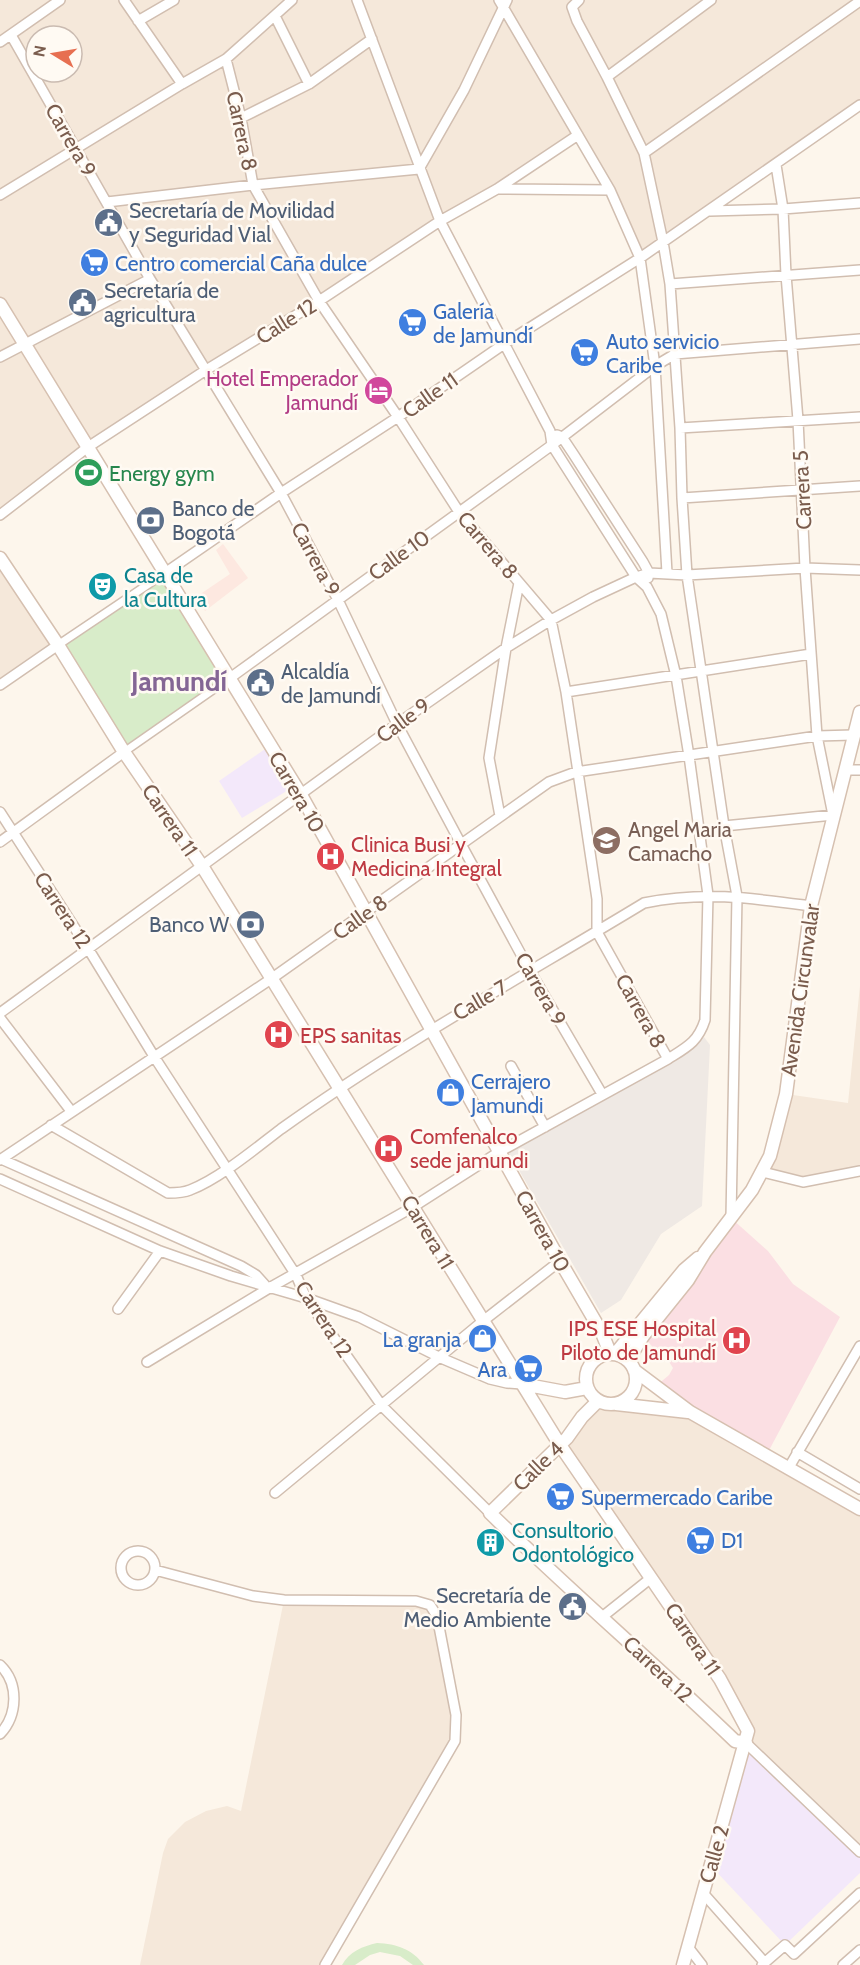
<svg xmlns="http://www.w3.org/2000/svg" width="860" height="1965" viewBox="0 0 860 1965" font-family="Cabin,sans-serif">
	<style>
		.residential { fill: #f5e8da; fill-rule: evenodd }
		.commercial { fill: #fde8e0 }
		.industrial { fill: #efe9e4 }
		.education { fill: #f3e8fa }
		.medical { fill: #fbdfe3 }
		.green { fill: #d8ecc9 }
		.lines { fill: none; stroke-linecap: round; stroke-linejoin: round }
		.pedestrian-casing { stroke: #d1beb0; stroke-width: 10 }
		.minor-casing { stroke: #d1beb0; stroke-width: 12 }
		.secondary-casing { stroke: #d6c0b0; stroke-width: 15 }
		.pedestrian { stroke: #fff; stroke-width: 7 }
		.minor { stroke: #fff; stroke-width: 9 }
		.secondary { stroke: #fff; stroke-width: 12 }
		.labels { text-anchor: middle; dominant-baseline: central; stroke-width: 5; stroke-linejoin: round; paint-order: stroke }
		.street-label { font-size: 21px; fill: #7a5c4d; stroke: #fffaf3 }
		.service-label { font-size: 21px; fill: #4e5e75; stroke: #fffaf3; text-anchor: start }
		.shop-label { font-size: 21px; fill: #366cbe; stroke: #fffaf3; text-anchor: start }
		.hotel-label { font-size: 21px; fill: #b23c85; stroke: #fffaf3; text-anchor: end }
		.leisure-label { font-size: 21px; fill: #27864d; stroke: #fffaf3; text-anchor: start }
		.culture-label { font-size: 21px; fill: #0d838f; stroke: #fffaf3; text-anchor: start }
		.education-label { font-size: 21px; fill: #785e54; stroke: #fffaf3; text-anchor: start }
		.health-label { font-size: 21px; fill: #be3a42; stroke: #fffaf3; text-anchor: start }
		.district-label { font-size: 27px; font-weight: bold; fill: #846695; stroke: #fffaf3 }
	</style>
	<rect width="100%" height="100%" fill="#fdf6ec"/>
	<path class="residential" d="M 0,0 L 860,0 L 860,102 L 640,258 L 579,135 L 88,447 L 0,515 ZM 36,36 L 72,36 L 72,72 L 36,72 Z
		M 0,558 L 58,645 L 0,685 Z
		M 860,986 L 860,1171 L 803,1182 L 763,1172 L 786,1094 L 848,1103 Z
		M 598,1401 L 690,1412 L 860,1509 L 860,1851 L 746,1743 L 720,1679 L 560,1445 Z
		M 284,1600 L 430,1605 L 437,1616 L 456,1715 L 455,1741 L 325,1965 L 140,1965 L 163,1853 L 168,1839 L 185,1822 L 206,1811 L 227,1806 L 241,1811 Z"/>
	<path class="commercial" d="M 223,544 L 248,578 L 205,611 L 196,597 L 230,574 L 216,550 Z"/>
	<path class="industrial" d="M 704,1037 L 710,1045 L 702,1206 L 661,1234 L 621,1300 L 601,1313 L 508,1151 Z"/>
	<path class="education" d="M 268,747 L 295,786 L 242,818 L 219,781 Z
		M 746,1743 L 860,1852 L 860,1873 L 785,1945 L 711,1866 Z"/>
	<path class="medical" d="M 731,1218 L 768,1251 L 793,1284 L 840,1317 L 766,1456 L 656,1386 L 669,1375 L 673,1368 L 668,1360 L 657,1352 L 643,1336 Z"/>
	<path class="green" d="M 165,573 L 230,678 L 124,752 L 58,645 Z
		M 377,1943 C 397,1944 412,1949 424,1965 L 413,1965 L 400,1956 L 380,1952 L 370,1955 L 355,1965 L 342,1965 C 349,1952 363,1946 377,1943 Z"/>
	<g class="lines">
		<defs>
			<path id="pedestrian" d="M 58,645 L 165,573
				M 124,752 L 230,678"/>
			<path id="minor" d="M 124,0 L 182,84
				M 499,0 L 610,190 L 640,258 L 655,366 L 667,573
				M 579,0 L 572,7 L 577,21 L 607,77 L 644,153 L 663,242 L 670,284 L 680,428 L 682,498 L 687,575 L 724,826 L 737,896 L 731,1218
				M 275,16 L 309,84
				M 138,21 L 174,0
				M 11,35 L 150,279 L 281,493 L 338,600 L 397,724 L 461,844 L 530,971 L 602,1094
				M 0,42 L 60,0
				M 226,59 L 241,118 L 253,185 L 319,301 L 398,417 L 459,512 L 551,620 L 566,692 L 597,899 L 597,932 L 668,1059
				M 607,77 L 711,0
				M 241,118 L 309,84 L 372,39
				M 644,153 L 860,1
				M 497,189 L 610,190
				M 0,195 L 182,84 L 226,59 L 292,0
				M 107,202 L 253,185 L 419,169 L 464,90 L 507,0
				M 710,211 L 783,209 L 860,203
				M 670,284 L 860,270
				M 0,357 L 150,279
				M 680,428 L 860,417
				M 557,435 L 562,437 L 574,455 L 643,562 L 649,573 L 648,578
				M 682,498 L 860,486
				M 0,515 L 88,447 L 206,370 L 319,301 L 440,221 L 497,189 L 578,135
				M 165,573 L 281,493 L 398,417 L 504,344 L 640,258 L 860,105
				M 230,678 L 552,445 L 655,366 L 675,354 L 860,339
				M 0,685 L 58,645
				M 566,692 L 811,654
				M 845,770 L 860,770
				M 0,812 L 89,950 L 155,1058 L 296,1275 L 306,1298 L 382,1406 L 490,1513
				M 500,816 L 489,758 L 506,648 L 519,583
				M 724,826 L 833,815 L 817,736 L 805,568 L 798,420 L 786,275 L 783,209 L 776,165
				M 0,842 L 124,752
				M 0,1013 L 397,724 L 506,648 L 551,620 L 593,597 L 636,577 L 649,573 L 687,575 L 805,568 L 860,570
				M 0,1018 L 71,1111
				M 511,1066 L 545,1127
				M 51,1125 L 168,1193 C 176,1193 183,1193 190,1190 C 219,1179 256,1148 281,1129 C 397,1046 522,977 644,903 C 705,891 751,898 811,906
				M 1,1159 L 241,1266 L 256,1275 L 265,1285
				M 0,1160 L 271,979 L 549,782 L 576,772 L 817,736 L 853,735
				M 763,1172 L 803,1182 L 860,1171
				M 0,1179 L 160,1251 L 231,1276 L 306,1298 L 359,1317 L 441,1358 L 490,1379 L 507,1383 L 522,1384
				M 118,1309 L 160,1251
				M 147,1362 L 271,1287 L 413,1207 L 499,1152 L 668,1059 C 687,1047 698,1042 705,1020 L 708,895 L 689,756 L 676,676 L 661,614 L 647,587 L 636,577 L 552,445 L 550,431 L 440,221 L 357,0
				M 797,1452 L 860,1489
				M 788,1469 L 860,1346
				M 275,1493 L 483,1321 L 560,1261
				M121 1568a17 17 0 1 1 34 0a17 17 0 1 1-34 0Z
				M 155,1570 L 253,1596 L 284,1600 L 416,1601 L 430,1605 L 437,1616 L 456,1715 L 455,1741 L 325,1965
				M 602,1617 L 651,1578
				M 0,1665 C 19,1683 18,1715 0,1734
				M 746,1743 L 860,1852
				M 703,1893 L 765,1963
				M 688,1947 L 702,1965
				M 762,1965 L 785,1945 L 794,1954 L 860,1893
				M 843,1965 L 860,1950"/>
			<path id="secondary" d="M 0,304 L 301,795 L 560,1261 L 602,1333 L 610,1353
				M 0,558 L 58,645 L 124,752 L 202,866 L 560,1445 L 720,1679 L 748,1731 L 683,1965
				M586 1379a25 25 0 1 1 50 0a25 25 0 1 1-50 0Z
				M 615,1354 L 684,1270 L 698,1258
				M 628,1360 L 643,1336 L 688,1280 L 705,1252 L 752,1190 L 770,1156 L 786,1094 L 811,906 L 860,712
				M 634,1370 L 690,1412 L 860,1509
				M 522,1384 L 565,1392 L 587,1388
				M 598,1401 L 582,1417 L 567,1438 L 490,1513 C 570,1591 655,1664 735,1741 L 746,1743
				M 616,1404 L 688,1412"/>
		</defs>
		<use href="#pedestrian" class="pedestrian-casing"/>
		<use href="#minor" class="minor-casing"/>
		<use href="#secondary" class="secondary-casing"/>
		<use href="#pedestrian" class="pedestrian"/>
		<use href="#minor" class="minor"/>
		<use href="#secondary" class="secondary"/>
	</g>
	<defs>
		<symbol id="civic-disc" viewBox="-11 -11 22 22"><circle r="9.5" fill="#5c6f8a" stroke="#fffaf3"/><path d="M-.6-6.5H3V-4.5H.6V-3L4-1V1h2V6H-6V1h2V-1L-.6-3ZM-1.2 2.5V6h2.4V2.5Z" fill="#fff"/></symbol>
		<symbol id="supermarket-disc" viewBox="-11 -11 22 22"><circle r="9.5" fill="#3f7fe0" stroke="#fffaf3"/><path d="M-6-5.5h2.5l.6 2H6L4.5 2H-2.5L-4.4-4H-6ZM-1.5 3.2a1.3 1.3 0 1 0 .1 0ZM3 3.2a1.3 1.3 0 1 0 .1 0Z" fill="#fff"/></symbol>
		<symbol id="hotel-disc" viewBox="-11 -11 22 22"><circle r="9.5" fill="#d1479c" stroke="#fffaf3"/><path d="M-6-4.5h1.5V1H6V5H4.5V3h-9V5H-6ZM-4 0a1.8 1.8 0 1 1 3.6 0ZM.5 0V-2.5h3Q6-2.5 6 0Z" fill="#fff"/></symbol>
		<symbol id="stadium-disc" viewBox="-11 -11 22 22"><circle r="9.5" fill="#2e9e5b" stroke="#fffaf3"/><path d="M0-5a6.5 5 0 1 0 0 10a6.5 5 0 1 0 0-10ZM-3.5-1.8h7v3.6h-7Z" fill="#fff"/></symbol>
		<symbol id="bank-disc" viewBox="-11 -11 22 22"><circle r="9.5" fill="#5c6f8a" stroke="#fffaf3"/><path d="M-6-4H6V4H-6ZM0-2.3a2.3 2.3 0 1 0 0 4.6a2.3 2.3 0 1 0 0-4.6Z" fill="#fff"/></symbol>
		<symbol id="theatre-disc" viewBox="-11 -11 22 22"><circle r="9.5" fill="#0f9aa8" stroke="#fffaf3"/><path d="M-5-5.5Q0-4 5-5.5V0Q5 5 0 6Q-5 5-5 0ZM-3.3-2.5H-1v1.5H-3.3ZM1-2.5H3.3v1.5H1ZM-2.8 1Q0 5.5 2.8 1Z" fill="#fff"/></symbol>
		<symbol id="school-disc" viewBox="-11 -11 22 22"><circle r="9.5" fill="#8d6e63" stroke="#fffaf3"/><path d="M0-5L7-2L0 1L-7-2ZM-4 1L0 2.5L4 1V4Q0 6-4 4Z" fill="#fff"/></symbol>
		<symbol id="hospital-disc" viewBox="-11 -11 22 22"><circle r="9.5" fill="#e0444e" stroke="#fffaf3"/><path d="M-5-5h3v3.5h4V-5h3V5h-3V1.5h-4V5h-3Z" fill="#fff"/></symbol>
		<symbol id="shop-disc" viewBox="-11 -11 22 22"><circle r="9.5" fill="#3f7fe0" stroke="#fffaf3"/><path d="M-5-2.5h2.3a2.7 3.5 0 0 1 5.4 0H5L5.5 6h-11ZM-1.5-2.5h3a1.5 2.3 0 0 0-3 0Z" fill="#fff"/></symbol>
		<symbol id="building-disc" viewBox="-11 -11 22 22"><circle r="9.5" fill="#0f9aa8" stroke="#fffaf3"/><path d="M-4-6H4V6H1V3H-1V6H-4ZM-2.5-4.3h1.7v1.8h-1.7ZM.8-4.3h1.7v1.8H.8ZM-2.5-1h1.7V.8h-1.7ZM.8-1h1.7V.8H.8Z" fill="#fff"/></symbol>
	</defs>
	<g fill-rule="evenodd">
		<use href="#civic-disc" x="92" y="206" width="33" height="33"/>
		<use href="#supermarket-disc" x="78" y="246" width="33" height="33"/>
		<use href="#civic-disc" x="66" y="286" width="33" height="33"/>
		<use href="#supermarket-disc" x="396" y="306" width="33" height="33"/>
		<use href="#supermarket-disc" x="568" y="336" width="33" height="33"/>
		<use href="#hotel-disc" x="362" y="374" width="33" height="33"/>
		<use href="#stadium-disc" x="72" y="456" width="33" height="33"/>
		<use href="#bank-disc" x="134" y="504" width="33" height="33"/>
		<use href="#theatre-disc" x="86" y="570" width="33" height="33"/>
		<use href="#civic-disc" x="244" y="666" width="33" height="33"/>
		<use href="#school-disc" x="590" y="824" width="33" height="33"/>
		<use href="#hospital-disc" x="314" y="840" width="33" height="33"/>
		<use href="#bank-disc" x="234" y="908" width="33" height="33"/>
		<use href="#hospital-disc" x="262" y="1018" width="33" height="33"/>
		<use href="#shop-disc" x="434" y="1076" width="33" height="33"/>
		<use href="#hospital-disc" x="372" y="1132" width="33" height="33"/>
		<use href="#shop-disc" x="466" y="1322" width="33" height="33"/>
		<use href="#hospital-disc" x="720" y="1324" width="33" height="33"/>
		<use href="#supermarket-disc" x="512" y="1352" width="33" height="33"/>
		<use href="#supermarket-disc" x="544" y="1480" width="33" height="33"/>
		<use href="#supermarket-disc" x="684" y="1524" width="33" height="33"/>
		<use href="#building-disc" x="474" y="1526" width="33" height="33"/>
		<use href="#civic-disc" x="556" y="1590" width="33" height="33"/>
	</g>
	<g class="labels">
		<g class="street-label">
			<text transform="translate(242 131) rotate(78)">Carrera 8</text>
			<text transform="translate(71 140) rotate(60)">Carrera 9</text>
			<text transform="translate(286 321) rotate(-32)">Calle 12</text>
			<text transform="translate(430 395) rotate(-35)">Calle 11</text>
			<text transform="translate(802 490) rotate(-93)">Carrera 5</text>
			<text transform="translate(488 545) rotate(50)">Carrera 8</text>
			<text transform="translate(399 555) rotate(-36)">Calle 10</text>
			<text transform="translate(316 559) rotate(62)">Carrera 9</text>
			<text transform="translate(403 720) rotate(-36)">Calle 9</text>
			<text transform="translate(297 792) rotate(60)">Carrera 10</text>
			<text transform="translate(170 820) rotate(56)">Carrera 11</text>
			<text transform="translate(63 910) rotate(57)">Carrera 12</text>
			<text transform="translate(360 917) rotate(-35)">Calle 8</text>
			<text transform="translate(541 989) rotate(60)">Carrera 9</text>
			<text transform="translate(800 990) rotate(-82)">Avenida Circunvalar</text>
			<text transform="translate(480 1000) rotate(-30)">Calle 7</text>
			<text transform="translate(641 1011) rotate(61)">Carrera 8</text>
			<text transform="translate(543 1231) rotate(61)">Carrera 10</text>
			<text transform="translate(428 1232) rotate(59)">Carrera 11</text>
			<text transform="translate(324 1319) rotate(57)">Carrera 12</text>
			<text transform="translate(538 1466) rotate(-44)">Calle 4</text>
			<text transform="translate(693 1639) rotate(56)">Carrera 11</text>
			<text transform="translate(658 1669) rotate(43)">Carrera 12</text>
			<text transform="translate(714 1854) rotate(-74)">Calle 2</text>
		</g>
		<g class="service-label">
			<text x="129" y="210">Secretaría de Movilidad<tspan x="129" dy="24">y Seguridad Vial</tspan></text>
			<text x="104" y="290">Secretaría de<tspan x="104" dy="24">agricultura</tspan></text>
			<text x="172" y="508">Banco de<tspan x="172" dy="24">Bogotá</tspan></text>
			<text x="281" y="671">Alcaldía<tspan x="281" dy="24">de Jamundí</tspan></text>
			<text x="229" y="924" text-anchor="end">Banco W</text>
			<text x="551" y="1595" text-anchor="end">Secretaría de<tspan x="551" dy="24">Medio Ambiente</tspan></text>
		</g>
		<g class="shop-label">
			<text x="115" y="263">Centro comercial Caña dulce</text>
			<text x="433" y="311">Galería<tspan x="433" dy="24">de Jamundí</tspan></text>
			<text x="606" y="341">Auto servicio<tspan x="606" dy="24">Caribe</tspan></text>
			<text x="471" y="1081">Cerrajero<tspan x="471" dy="24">Jamundi</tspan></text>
			<text x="461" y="1339" text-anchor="end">La granja</text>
			<text x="507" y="1369" text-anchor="end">Ara</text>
			<text x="581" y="1497">Supermercado Caribe</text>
			<text x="721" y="1540">D1</text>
		</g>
		<g class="hotel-label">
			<text x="358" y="378">Hotel Emperador<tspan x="358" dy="24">Jamundí</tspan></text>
		</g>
		<g class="leisure-label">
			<text x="109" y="473">Energy gym</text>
		</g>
		<g class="culture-label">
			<text x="124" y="575">Casa de<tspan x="124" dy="24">la Cultura</tspan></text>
			<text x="512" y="1530">Consultorio<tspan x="512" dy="24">Odontológico</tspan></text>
		</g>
		<g class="education-label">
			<text x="628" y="829">Angel Maria<tspan x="628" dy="24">Camacho</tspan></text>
		</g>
		<g class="health-label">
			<text x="351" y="844">Clinica Busi y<tspan x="351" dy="24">Medicina Integral</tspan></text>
			<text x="300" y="1035">EPS sanitas</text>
			<text x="410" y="1136">Comfenalco<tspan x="410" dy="24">sede jamundi</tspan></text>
			<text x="716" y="1328" text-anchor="end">IPS ESE Hospital<tspan x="716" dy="24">Piloto de Jamundí</tspan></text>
		</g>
		<g class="district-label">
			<text x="179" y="681">Jamundí</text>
		</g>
	</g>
	<g transform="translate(54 54) rotate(281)"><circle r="28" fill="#fffaf3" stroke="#cabbb1" stroke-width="1.5"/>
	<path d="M0-4.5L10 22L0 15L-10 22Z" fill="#e76f51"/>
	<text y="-9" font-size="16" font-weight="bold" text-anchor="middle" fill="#7a5c4d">N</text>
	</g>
</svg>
